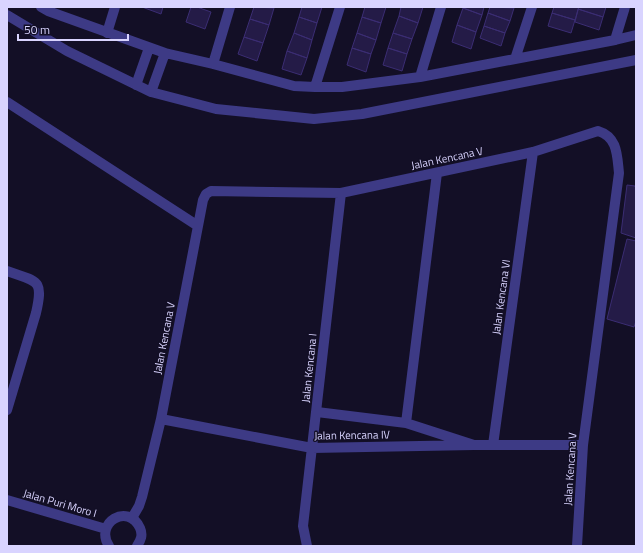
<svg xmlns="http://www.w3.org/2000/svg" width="643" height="553" viewBox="0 0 643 553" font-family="'Titillium Web',sans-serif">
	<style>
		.building { fill: #241b47; stroke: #3b2d73 }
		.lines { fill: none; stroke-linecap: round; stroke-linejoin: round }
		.minor { stroke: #3d3a85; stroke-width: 10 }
		.labels { text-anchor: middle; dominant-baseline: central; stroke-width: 3; stroke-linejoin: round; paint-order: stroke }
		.street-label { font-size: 11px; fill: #d9d4ff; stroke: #130f26 }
	</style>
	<rect width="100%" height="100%" fill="#130f26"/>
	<path class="building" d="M 142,7 L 163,7 L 161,14 Z
		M 191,7 L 197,7 L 211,12 L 205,29 L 186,22 Z
		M 254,7 L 274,8 L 269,25 L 250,19 Z
		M 302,7 L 322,7 L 317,23 L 299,17 Z
		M 365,7 L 386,7 L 381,23 L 362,17 Z
		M 401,7 L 423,7 L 418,23 L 399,16 Z
		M 463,7 L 484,7 L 482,15 L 463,8 Z
		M 490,7 L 514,8 L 510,21 L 488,13 Z
		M 554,7 L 579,7 L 575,20 L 552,13 Z
		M 579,7 L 606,7 L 603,17 L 578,9 Z
		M 463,8 L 482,15 L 476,32 L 457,25 Z
		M 578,9 L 603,17 L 599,30 L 575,22 Z
		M 488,13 L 510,21 L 505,33 L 484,26 Z
		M 552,13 L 575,20 L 571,33 L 548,26 Z
		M 399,16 L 418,23 L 412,39 L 393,33 Z
		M 299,17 L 317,23 L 312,40 L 294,33 Z
		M 362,17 L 381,23 L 376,40 L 357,33 Z
		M 250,19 L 269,25 L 263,43 L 244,37 Z
		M 457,25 L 476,32 L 471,49 L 452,42 Z
		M 484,26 L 505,33 L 501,46 L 480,38 Z
		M 294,33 L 312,40 L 307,58 L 287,51 Z
		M 357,33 L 376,40 L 371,54 L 352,48 Z
		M 393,33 L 412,39 L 407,54 L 388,48 Z
		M 244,37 L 263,43 L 257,61 L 238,54 Z
		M 352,48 L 371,54 L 366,72 L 347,65 Z
		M 388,48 L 407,54 L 402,71 L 383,65 Z
		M 287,51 L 307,58 L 301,75 L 282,69 Z
		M 627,185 L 635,186 L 636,189 L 636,238 L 621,233 Z
		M 627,239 L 636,241 L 636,321 L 634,327 L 607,319 Z"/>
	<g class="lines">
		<path class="minor" d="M 41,7 L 48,11 L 165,53 L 213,64 L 294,86 L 315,87 L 342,87 L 420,77 L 615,40 L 636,35
			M 7,15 L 67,51 L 151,92 L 216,109 L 314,119 L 362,114 L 636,60
			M 107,33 L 115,7
			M 615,40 L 625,7
			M 515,59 L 532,7
			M 213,64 L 230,7
			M 420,77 L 441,7
			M 136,85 L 149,48
			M 315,87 L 340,7
			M 151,92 L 165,53
			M 7,102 L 198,226
			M 7,271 C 37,282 44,278 36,313 L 7,410
			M 317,412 L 406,423 L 474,445 L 583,445
			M 161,419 L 312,448 L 474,445
			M 406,423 L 437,173
			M 493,445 L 533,152
			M 7,500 L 106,529
			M 132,518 L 139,506 L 142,497 L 161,419 L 203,200 L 206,194 L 211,191 L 341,193 L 533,152 L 598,131 C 618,137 617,156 619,173 L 583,445 L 577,546
			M 109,546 C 94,523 128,502 140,528 C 143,535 141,540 137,546
			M 307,546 L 303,526 L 341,193"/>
	</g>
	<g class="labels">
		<g class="street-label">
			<text transform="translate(447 158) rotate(-12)">Jalan Kencana V</text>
			<text transform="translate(501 297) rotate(-82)">Jalan Kencana VI</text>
			<text transform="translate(164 338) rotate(-79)">Jalan Kencana V</text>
			<text transform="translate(309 368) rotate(-84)">Jalan Kencana I</text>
			<text transform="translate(352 435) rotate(-1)">Jalan Kencana IV</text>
			<text transform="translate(570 469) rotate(-86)">Jalan Kencana V</text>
			<text transform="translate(60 503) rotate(16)">Jalan Puri Moro I</text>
		</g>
	</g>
	<rect width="643" height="553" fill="none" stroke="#d9d4ff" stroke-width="16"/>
	<path d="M18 34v6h110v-6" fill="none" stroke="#d9d4ff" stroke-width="2"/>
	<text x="24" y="34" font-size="12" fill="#d9d4ff" stroke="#130f26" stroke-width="3" paint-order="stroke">50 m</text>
</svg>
